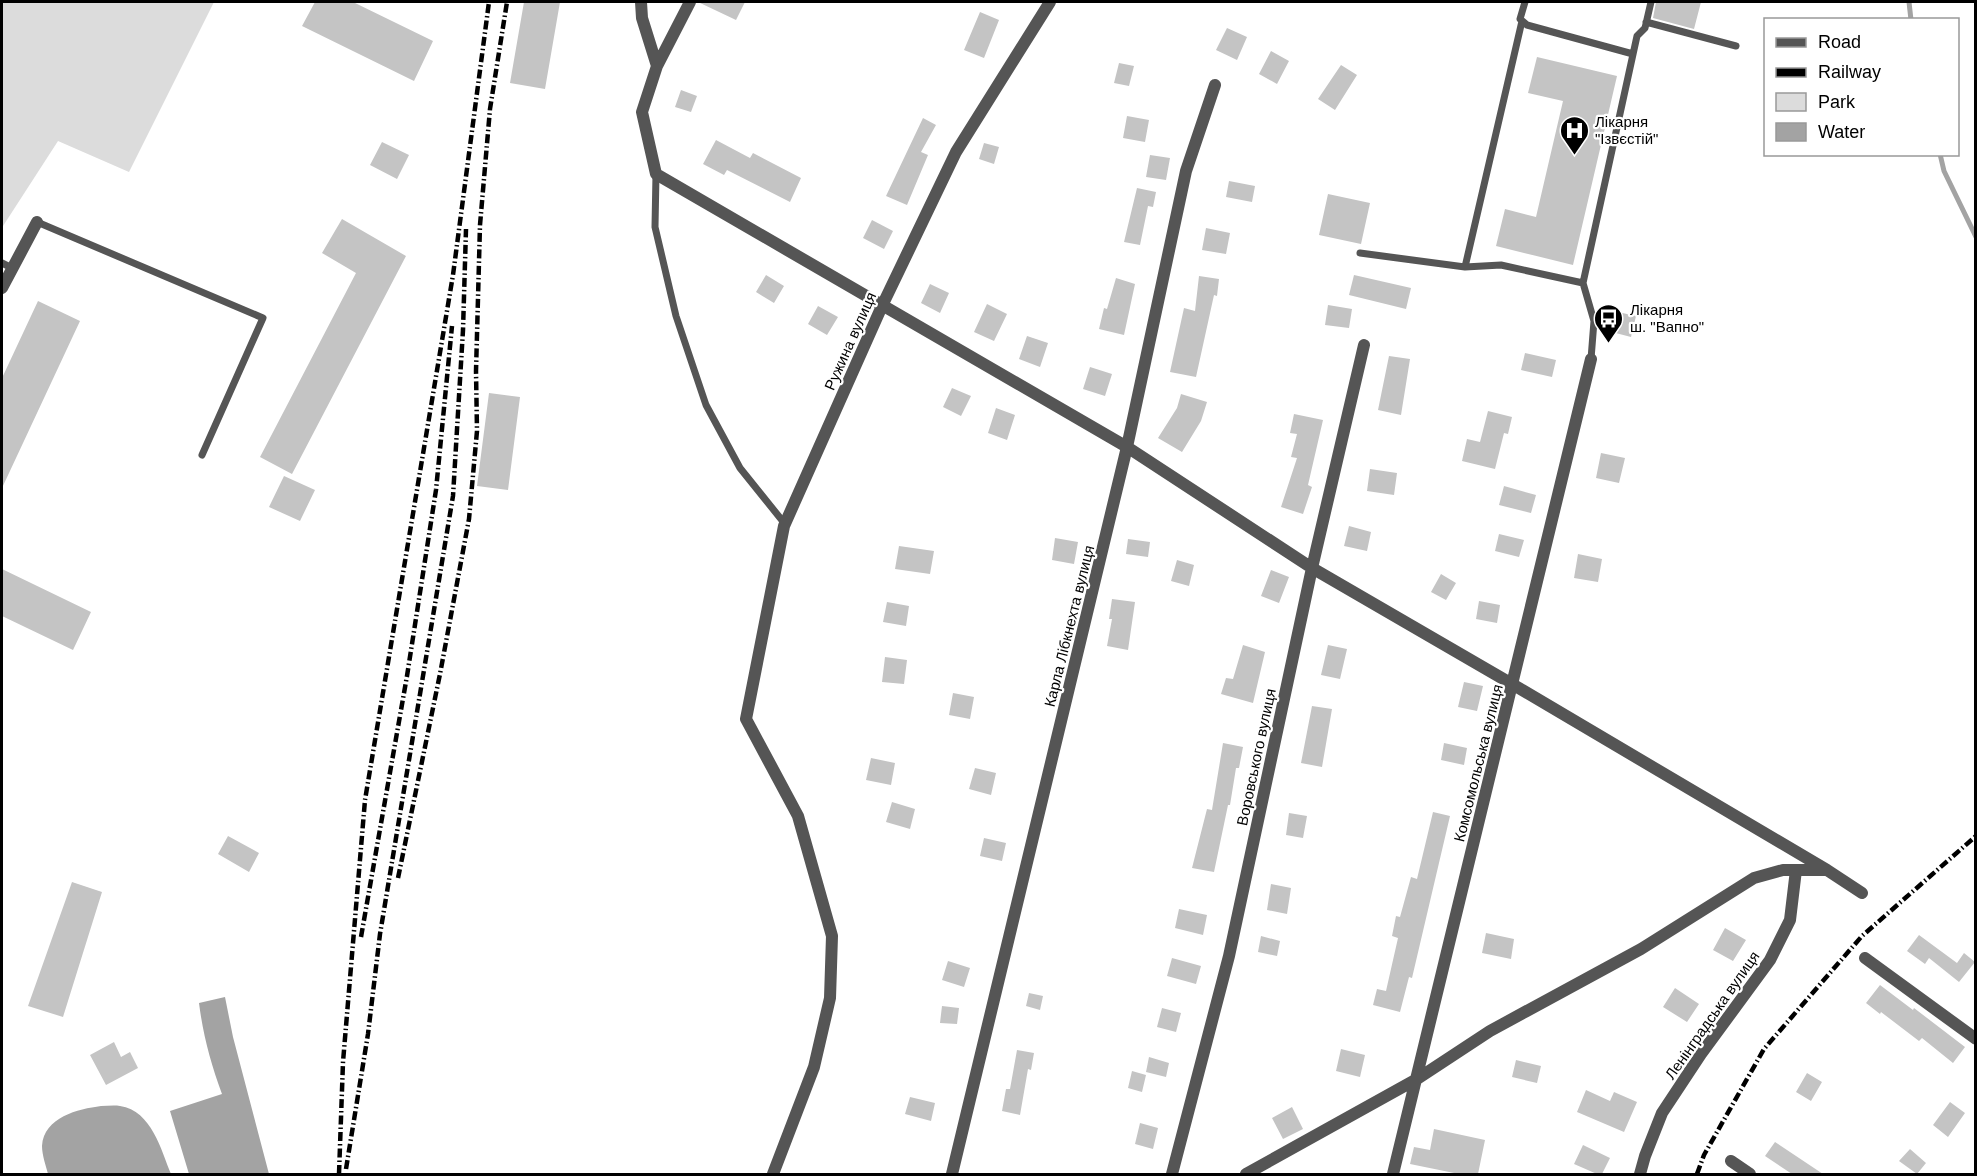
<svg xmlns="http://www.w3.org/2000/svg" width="1977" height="1176" viewBox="0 0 1977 1176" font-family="Arial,sans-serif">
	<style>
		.green { fill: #dcdcdc }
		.water { fill: #a3a3a3 }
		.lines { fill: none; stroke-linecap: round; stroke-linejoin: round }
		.stream { stroke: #a3a3a3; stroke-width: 5 }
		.building { fill: #c4c4c4 }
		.lane { stroke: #555; stroke-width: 7 }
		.street { stroke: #555; stroke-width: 12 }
		.rail { stroke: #000; stroke-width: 4.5; stroke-dasharray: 9 3 1.5 3; stroke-linecap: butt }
		.labels { text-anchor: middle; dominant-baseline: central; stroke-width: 4.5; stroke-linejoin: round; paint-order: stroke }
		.poi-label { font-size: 15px; fill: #000; stroke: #fff; text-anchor: start }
		.street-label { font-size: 15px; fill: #000; stroke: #fff }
	</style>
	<rect width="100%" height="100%" fill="#fff"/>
	<path class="green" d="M 2,2 L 214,2 L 129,172 L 58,141 L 3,226 Z"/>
	<path class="water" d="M 225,997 L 233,1037 L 269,1174 L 189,1174 L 170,1111 L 222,1094 C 211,1064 203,1035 199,1003 Z
		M 101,1106 C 107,1106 114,1105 120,1106 C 152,1111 161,1150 171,1174 L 48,1174 C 46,1166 42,1155 42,1146 C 44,1117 78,1109 101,1106 Z"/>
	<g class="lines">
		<path class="stream" d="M 1909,2 L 1911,20
			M 1940,154 L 1944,171 L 1976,237"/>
	</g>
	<path class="building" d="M 315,2 L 353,2 L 433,41 L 414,81 L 302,26 Z
		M 524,2 L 560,2 L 545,89 L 510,83 Z
		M 698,2 L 745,2 L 736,20 Z
		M 1656,2 L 1701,2 L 1694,29 L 1653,18 Z
		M 980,12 L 999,20 L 984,58 L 964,50 Z
		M 1227,28 L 1247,37 L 1237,60 L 1216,50 Z
		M 1271,51 L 1289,61 L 1277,84 L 1259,74 Z
		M 1537,57 L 1617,76 L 1573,265 L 1496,246 L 1505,209 L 1536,217 L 1563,101 L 1528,93 Z
		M 1119,63 L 1134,66 L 1129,86 L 1114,83 Z
		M 1341,65 L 1357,75 L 1335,110 L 1318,99 Z
		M 681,90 L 697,96 L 691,112 L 675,107 Z
		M 1127,116 L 1149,120 L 1145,142 L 1123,138 Z
		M 923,118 L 936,125 L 921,152 L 928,155 L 907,205 L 886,196 Z
		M 716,140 L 750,158 L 753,153 L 801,178 L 790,202 L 727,170 L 724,175 L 703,164 Z
		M 382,142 L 409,155 L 397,179 L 370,165 Z
		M 984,143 L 999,147 L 994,164 L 979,159 Z
		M 1150,155 L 1170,158 L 1166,180 L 1146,177 Z
		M 1229,181 L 1255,186 L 1252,202 L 1226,197 Z
		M 1137,188 L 1156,192 L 1153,207 L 1148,206 L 1140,245 L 1124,242 Z
		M 1328,194 L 1370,203 L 1361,244 L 1319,235 Z
		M 342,219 L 406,256 L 292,474 L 260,457 L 356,273 L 322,253 Z
		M 872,220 L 893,231 L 884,249 L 863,238 Z
		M 1206,228 L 1230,233 L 1226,254 L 1202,250 Z
		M 766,275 L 784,286 L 774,303 L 756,292 Z
		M 1354,275 L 1411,288 L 1406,309 L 1349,295 Z
		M 1199,276 L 1219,279 L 1217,296 L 1214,295 L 1196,377 L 1170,372 L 1184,308 L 1195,311 Z
		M 1116,278 L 1135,284 L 1124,335 L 1099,329 L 1104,308 L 1107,309 Z
		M 930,284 L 949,293 L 940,313 L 921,303 Z
		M 38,301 L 80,321 L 2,488 L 2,378 Z
		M 987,304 L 1007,314 L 994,341 L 974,332 Z
		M 1328,305 L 1352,309 L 1349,328 L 1325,325 Z
		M 818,306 L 838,317 L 827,335 L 808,324 Z
		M 1609,310 L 1636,316 L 1631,337 L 1604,330 Z
		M 1027,336 L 1048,343 L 1040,367 L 1019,359 Z
		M 1525,353 L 1556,360 L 1552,377 L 1521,370 Z
		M 1389,356 L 1410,359 L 1401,415 L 1378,410 Z
		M 1090,367 L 1112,374 L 1105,396 L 1083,389 Z
		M 952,388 L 971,396 L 961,416 L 943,407 Z
		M 489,393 L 520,397 L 508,490 L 477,486 Z
		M 1181,394 L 1207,402 L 1201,421 L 1182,452 L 1158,438 L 1177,408 Z
		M 996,408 L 1015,415 L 1007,440 L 988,433 Z
		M 1488,411 L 1512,417 L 1508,434 L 1504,433 L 1495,469 L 1462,461 L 1467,439 L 1480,442 Z
		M 1294,414 L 1323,420 L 1308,485 L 1312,487 L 1303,514 L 1281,507 L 1297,458 L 1291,457 L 1297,434 L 1290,433 Z
		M 1601,453 L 1625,458 L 1619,483 L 1596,478 Z
		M 1370,469 L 1397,473 L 1394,495 L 1367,491 Z
		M 284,476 L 315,490 L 300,521 L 269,507 Z
		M 1504,486 L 1536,495 L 1531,513 L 1499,505 Z
		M 1349,526 L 1371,532 L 1367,551 L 1344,546 Z
		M 1499,534 L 1524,540 L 1519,557 L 1495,551 Z
		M 1055,538 L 1078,542 L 1074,564 L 1052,560 Z
		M 1128,539 L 1150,542 L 1148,557 L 1126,554 Z
		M 899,546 L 934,551 L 930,574 L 895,569 Z
		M 1578,554 L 1602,559 L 1598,582 L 1574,578 Z
		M 1177,560 L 1194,565 L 1189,586 L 1171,581 Z
		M 2,569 L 91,612 L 73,650 L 2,616 Z
		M 1271,570 L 1289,577 L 1279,603 L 1261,596 Z
		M 1441,574 L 1456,583 L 1446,600 L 1431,592 Z
		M 1112,599 L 1135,602 L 1128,650 L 1107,646 L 1112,619 L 1109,619 Z
		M 1479,601 L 1500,605 L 1497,623 L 1476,619 Z
		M 887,602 L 909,606 L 906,626 L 883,622 Z
		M 1243,645 L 1265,652 L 1253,703 L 1221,694 L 1226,678 L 1233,679 Z
		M 1328,645 L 1347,649 L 1340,679 L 1321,675 Z
		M 885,657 L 907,660 L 904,684 L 882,682 Z
		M 1464,682 L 1483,686 L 1477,711 L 1458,707 Z
		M 953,693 L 974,697 L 970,719 L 949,715 Z
		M 1312,706 L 1332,709 L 1322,767 L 1301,763 Z
		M 1223,743 L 1243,747 L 1239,768 L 1236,768 L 1230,805 L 1228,805 L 1214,872 L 1192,868 L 1207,809 L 1212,810 Z
		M 1444,743 L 1467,748 L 1464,765 L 1441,760 Z
		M 871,758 L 895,763 L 891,785 L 866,780 Z
		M 975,768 L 996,773 L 991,795 L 969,789 Z
		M 892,802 L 915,809 L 910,829 L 886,822 Z
		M 1433,812 L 1450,816 L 1412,978 L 1409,977 L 1400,1012 L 1373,1005 L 1377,989 L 1386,991 L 1398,938 L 1392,936 L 1396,916 L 1400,917 L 1411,877 L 1417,879 Z
		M 1289,813 L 1307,816 L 1303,838 L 1286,835 Z
		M 228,836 L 259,853 L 249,872 L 218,854 Z
		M 984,838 L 1006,843 L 1002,861 L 980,856 Z
		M 72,882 L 102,892 L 63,1017 L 28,1006 Z
		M 1271,884 L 1291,888 L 1287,914 L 1267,910 Z
		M 1179,909 L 1207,915 L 1203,935 L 1175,928 Z
		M 1725,928 L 1746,940 L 1733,961 L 1713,950 Z
		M 1486,933 L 1514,939 L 1511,959 L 1482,953 Z
		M 1919,935 L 1957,963 L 1964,953 L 1975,962 L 1959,982 L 1929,958 L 1925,964 L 1907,951 Z
		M 1261,936 L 1280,941 L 1277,956 L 1258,952 Z
		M 1172,958 L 1201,966 L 1196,984 L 1167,976 Z
		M 948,961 L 970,968 L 964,987 L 942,980 Z
		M 1880,985 L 1913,1010 L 1914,1008 L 1965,1047 L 1953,1063 L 1922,1038 L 1919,1041 L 1881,1012 L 1880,1014 L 1866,1003 Z
		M 1675,988 L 1699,1004 L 1687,1022 L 1663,1007 Z
		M 1029,993 L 1043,996 L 1040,1010 L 1026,1006 Z
		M 942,1006 L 959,1008 L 957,1024 L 940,1023 Z
		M 1162,1008 L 1181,1013 L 1176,1032 L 1157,1027 Z
		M 114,1042 L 121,1057 L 130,1052 L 138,1068 L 106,1085 L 90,1055 Z
		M 1341,1049 L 1365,1055 L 1360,1077 L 1336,1071 Z
		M 1017,1050 L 1034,1053 L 1031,1070 L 1028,1069 L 1020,1115 L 1002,1111 L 1006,1089 L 1010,1089 Z
		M 1149,1057 L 1169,1063 L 1166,1077 L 1146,1072 Z
		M 1516,1060 L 1541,1066 L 1537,1083 L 1512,1077 Z
		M 1132,1071 L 1146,1075 L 1142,1092 L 1128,1088 Z
		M 1807,1073 L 1822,1082 L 1811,1101 L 1796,1092 Z
		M 1586,1090 L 1610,1101 L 1614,1092 L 1637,1102 L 1624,1132 L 1577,1112 Z
		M 910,1097 L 935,1103 L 931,1121 L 905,1114 Z
		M 1950,1102 L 1965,1113 L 1948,1137 L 1933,1125 Z
		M 1292,1107 L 1303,1129 L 1283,1139 L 1272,1118 Z
		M 1140,1123 L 1158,1128 L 1153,1149 L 1135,1144 Z
		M 1434,1129 L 1485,1140 L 1478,1174 L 1459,1174 L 1410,1164 L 1414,1147 L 1430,1150 Z
		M 1775,1142 L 1823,1174 L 1792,1174 L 1765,1156 Z
		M 1583,1145 L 1610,1158 L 1602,1174 L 1597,1174 L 1574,1164 Z
		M 1910,1149 L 1926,1163 L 1917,1174 L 1899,1161 Z"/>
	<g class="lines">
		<path class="lane" d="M 1525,2 L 1520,19 L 1527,25 L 1633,54
			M 1646,22 L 1736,46
			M 656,174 L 655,227 L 676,316 L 706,405 L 740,468 L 785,524
			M 37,222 L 263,318 L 202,455
			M 1360,253 L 1465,267 L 1501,265 L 1583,283 L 1594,321 L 1591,359
			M 2,263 L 12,268
			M 1465,267 L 1522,21
			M 1583,283 L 1637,36 L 1645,28 L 1651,2"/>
		<path class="street" d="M 641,2 L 642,18 L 657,66 L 642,112 L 656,174 L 1127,447 L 1312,568 L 1512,684 L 1827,870 L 1862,893
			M 657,66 L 690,2
			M 2,288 L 37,222
			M 1865,958 L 1976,1039
			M 1731,1161 L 1750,1174
			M 773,1174 L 814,1067 L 830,998 L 832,936 L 798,816 L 746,719 L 784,526 L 882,306 L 956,152 L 1050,2
			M 952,1174 L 1127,447 L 1186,171 L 1215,85
			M 1172,1174 L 1229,956 L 1312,568 L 1364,345
			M 1246,1174 L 1417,1079 L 1490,1031 L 1641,949 L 1754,878 L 1783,870 L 1826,870
			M 1393,1174 L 1591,359
			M 1640,1174 L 1645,1156 L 1662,1113 L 1701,1054 L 1770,960 L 1790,920 L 1796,870"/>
		<path class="rail" d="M 398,878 L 440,674 L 469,519 L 477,431 L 476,371 L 480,225 L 490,109 L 507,2
			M 361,937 L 407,676 L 436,490 L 452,326
			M 346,1169 L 368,1034 L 380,934 L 453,496 L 463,330 L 466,229
			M 339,1174 L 343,1062 L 365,800 L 453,275 L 489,2
			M 1697,1174 L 1704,1155 L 1764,1049 L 1862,936 L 1976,836"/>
	</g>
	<defs>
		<symbol id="hospital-pin" viewBox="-11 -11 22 30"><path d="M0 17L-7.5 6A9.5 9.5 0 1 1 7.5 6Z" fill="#000" stroke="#fff"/><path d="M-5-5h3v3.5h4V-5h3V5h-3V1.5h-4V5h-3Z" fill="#fff"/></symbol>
		<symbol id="bus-pin" viewBox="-11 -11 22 30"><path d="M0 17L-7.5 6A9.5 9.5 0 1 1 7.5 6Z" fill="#000" stroke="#fff"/><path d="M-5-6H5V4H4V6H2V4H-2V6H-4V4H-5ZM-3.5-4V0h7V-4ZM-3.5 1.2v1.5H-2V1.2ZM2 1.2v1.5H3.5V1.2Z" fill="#fff"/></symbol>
	</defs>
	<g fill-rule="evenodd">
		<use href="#hospital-pin" x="1558" y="114" width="33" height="45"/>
		<use href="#bus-pin" x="1592" y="302" width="33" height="45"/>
	</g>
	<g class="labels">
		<g class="poi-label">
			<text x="1595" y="121">Лікарня<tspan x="1595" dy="17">"Ізвєстій"</tspan></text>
			<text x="1630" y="309">Лікарня<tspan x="1630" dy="17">ш. "Вапно"</tspan></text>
		</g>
		<g class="street-label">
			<text transform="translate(850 341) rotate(-66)">Ружина вулиця</text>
			<text transform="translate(1069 626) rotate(-76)">Карла Лібкнехта вулиця</text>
			<text transform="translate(1256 757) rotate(-78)">Воровського вулиця</text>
			<text transform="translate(1478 763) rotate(-76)">Комсомольська вулиця</text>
			<text transform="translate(1712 1015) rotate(-55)">Ленінградська вулиця</text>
		</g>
	</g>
	<rect width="1977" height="1176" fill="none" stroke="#000000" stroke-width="6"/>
	<rect x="1764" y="18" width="195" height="138" fill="#ffffff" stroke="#999999" stroke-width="1.5"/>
	<rect x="1776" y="38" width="30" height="9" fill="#555555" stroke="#999999" stroke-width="1.5"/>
	<text x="1818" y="48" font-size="18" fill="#000000">Road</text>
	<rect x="1776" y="68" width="30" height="9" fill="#000000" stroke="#999999" stroke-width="1.5"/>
	<text x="1818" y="78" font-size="18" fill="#000000">Railway</text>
	<rect x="1776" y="93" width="30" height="18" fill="#dcdcdc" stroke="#999999" stroke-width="1.5"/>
	<text x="1818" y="108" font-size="18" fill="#000000">Park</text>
	<rect x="1776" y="123" width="30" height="18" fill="#a3a3a3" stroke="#999999" stroke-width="1.5"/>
	<text x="1818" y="138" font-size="18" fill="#000000">Water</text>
</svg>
